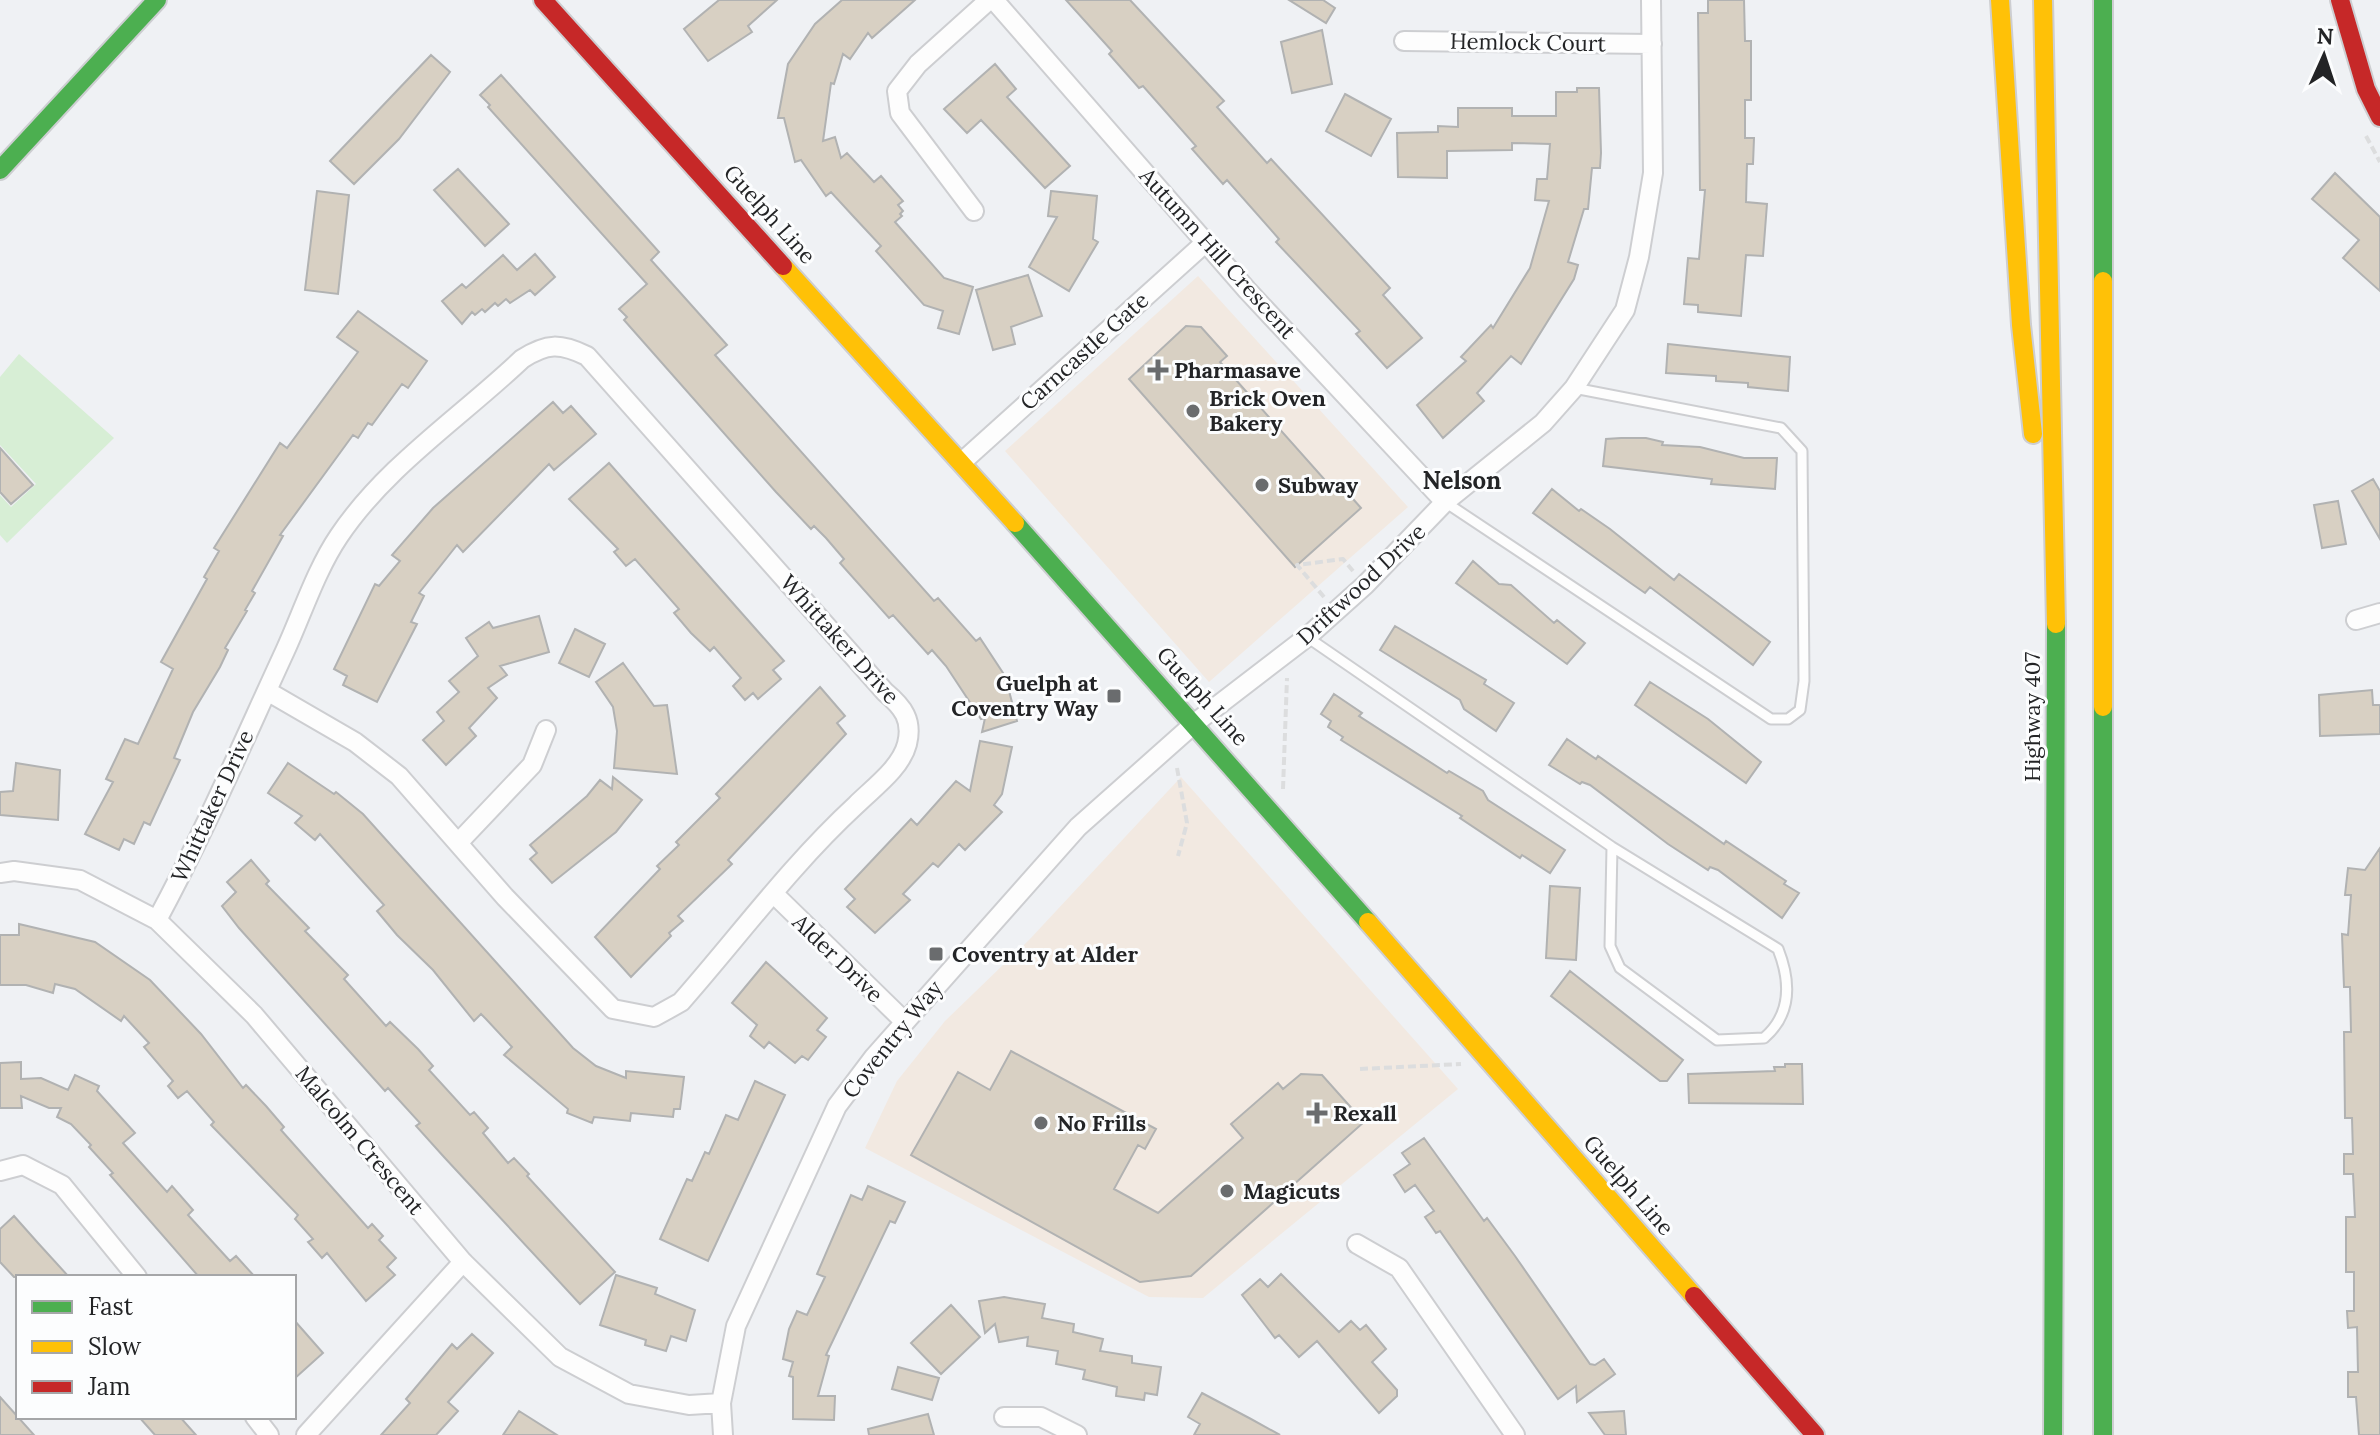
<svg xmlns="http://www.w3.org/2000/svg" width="2380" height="1435" viewBox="0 0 2380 1435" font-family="Lora,serif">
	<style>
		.commercial { fill: #f2e9e1 }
		.green { fill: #d7eed5 }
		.building { fill: #d8d0c3; stroke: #b1b2b2; stroke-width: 2 }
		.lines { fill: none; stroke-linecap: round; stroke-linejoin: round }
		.lane-casing { stroke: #cdced1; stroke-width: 13 }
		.street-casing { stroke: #cdced1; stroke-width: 22 }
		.fast-casing { stroke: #cdced1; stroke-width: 22 }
		.slow-casing { stroke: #cdced1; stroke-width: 22 }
		.jam-casing { stroke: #cdced1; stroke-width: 22 }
		.path { stroke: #dcddde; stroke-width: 4; stroke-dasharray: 8 4; stroke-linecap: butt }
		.lane { stroke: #fdfdfd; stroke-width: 9 }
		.street { stroke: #fdfdfd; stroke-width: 18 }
		.fast { stroke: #4caf50; stroke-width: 18 }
		.slow { stroke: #ffc107; stroke-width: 18 }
		.jam { stroke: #c62828; stroke-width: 18 }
		.poi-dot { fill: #6a6c6e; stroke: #fcfdfe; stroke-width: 3 }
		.labels { text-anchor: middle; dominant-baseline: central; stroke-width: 6; stroke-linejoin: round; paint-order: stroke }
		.street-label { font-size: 22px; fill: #232426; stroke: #fcfdfe }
		.poi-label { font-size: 22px; font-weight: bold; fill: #232426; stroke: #fcfdfe; text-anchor: start }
		.neighbourhood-label { font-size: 24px; font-weight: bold; fill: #232426; stroke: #fcfdfe }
	</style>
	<rect width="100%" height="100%" fill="#eff1f4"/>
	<path class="commercial" d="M 1198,276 L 1408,507 L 1209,682 L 1005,451 Z
		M 1181,777 L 1458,1089 L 1203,1298 L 1149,1297 L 865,1148 L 897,1081 L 945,1021 L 1029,940 Z"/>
	<path class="green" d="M 19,354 L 114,438 L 7,543 L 0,535 L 0,495 L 11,507 L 36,484 L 0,445 L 0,377 Z"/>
	<path class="building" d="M 719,0 L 777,0 L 748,26 L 752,32 L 708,61 L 684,29 Z
		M 842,0 L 915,0 L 872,38 L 868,33 L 850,59 L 843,54 L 834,84 L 831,83 L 823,141 L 835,137 L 841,158 L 847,153 L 874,182 L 881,176 L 903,201 L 898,205 L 903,211 L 900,214 L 902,216 L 895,222 L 944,278 L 973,287 L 959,334 L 938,328 L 943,311 L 924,305 L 876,251 L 881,246 L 853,216 L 831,192 L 826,196 L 801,160 L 795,162 L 784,118 L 778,118 L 788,64 L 815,24 Z
		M 1066,0 L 1130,0 L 1224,101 L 1217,107 L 1267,163 L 1271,159 L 1390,288 L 1383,295 L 1422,338 L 1387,368 L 1356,334 L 1360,331 L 1276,242 L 1279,239 L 1227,180 L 1223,184 L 1192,149 L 1196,146 L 1143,86 L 1139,88 L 1109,54 L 1112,51 Z
		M 1289,0 L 1323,0 L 1335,8 L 1326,23 Z
		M 1708,0 L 1744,0 L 1745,41 L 1751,41 L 1751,100 L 1745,100 L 1745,138 L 1754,138 L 1753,164 L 1747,164 L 1746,202 L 1767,204 L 1763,256 L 1746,255 L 1741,316 L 1698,312 L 1698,305 L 1684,304 L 1688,258 L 1699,259 L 1705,190 L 1700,190 L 1698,13 L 1708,13 Z
		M 1322,30 L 1332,84 L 1292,93 L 1281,42 Z
		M 431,55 L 450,72 L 399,139 L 354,184 L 330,161 Z
		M 995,64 L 1016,89 L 1007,97 L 1070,166 L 1045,188 L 981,120 L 967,133 L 944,109 Z
		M 501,75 L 659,252 L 651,260 L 727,345 L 715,355 L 934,601 L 938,598 L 976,641 L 980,638 L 1005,676 L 1017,721 L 982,732 L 985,718 L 981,719 L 946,666 L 932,650 L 928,654 L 893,615 L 889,618 L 840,563 L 844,559 L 826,538 L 814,526 L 811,529 L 776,492 L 624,320 L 627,317 L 619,309 L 647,284 L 488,107 L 490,105 L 480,95 Z
		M 1577,88 L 1599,88 L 1601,153 L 1600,168 L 1592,168 L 1588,209 L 1584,209 L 1568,262 L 1578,265 L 1574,279 L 1521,364 L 1511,356 L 1477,393 L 1484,401 L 1443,438 L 1417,405 L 1466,361 L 1461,357 L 1491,325 L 1493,328 L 1530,268 L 1549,201 L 1535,200 L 1537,179 L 1547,179 L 1550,144 L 1512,143 L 1512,150 L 1447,151 L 1447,178 L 1398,177 L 1397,133 L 1438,132 L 1438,126 L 1458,127 L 1458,108 L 1512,108 L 1512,116 L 1556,116 L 1556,92 L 1577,92 Z
		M 1345,94 L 1391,119 L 1371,156 L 1326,131 Z
		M 458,169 L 509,224 L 485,246 L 434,190 Z
		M 2335,173 L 2380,217 L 2380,291 L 2343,258 L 2359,240 L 2312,199 Z
		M 317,191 L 349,195 L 338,294 L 305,290 Z
		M 1051,191 L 1097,196 L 1093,239 L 1098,242 L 1069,291 L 1029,267 L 1057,217 L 1048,216 Z
		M 535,254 L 555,277 L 535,295 L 530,290 L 510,303 L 506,299 L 498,306 L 495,303 L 485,312 L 482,309 L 475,315 L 472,312 L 462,324 L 442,301 L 462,284 L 466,288 L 503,255 L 517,270 Z
		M 1028,275 L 1042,316 L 1011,327 L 1015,344 L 993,350 L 976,290 Z
		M 358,311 L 427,361 L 408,388 L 402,384 L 372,425 L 368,423 L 358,438 L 353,435 L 280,535 L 283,536 L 252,591 L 255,593 L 245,610 L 247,611 L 225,648 L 228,650 L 220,667 L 193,712 L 174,758 L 180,760 L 150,825 L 144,822 L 134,844 L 124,839 L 119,850 L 85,834 L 113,782 L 106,779 L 125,739 L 138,744 L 173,669 L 161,662 L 207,579 L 204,577 L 219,551 L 214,548 L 280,443 L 287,448 L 358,352 L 337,337 Z
		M 1186,326 L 1201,327 L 1227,356 L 1220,362 L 1332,488 L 1338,482 L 1361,508 L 1295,567 L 1129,379 Z
		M 1668,344 L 1790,357 L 1788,391 L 1748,387 L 1748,383 L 1716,381 L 1716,376 L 1666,373 Z
		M 553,402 L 563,413 L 571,406 L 596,434 L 554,470 L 549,464 L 463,552 L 457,545 L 419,593 L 424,596 L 411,622 L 417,624 L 377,702 L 343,685 L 347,676 L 334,669 L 375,584 L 379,586 L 400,561 L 392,555 L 433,508 Z
		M 1621,438 L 1646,438 L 1663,442 L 1662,445 L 1700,447 L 1744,458 L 1777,458 L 1775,489 L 1711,484 L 1712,479 L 1603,466 L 1606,439 Z
		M 0,448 L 33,485 L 11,504 L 0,492 Z
		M 609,463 L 784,661 L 773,670 L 781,679 L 758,699 L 753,693 L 745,700 L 733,686 L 741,678 L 714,647 L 710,651 L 691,633 L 674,613 L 679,609 L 635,559 L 626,566 L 614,552 L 618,549 L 569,499 Z
		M 2373,479 L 2380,491 L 2380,539 L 2352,491 Z
		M 1552,489 L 1579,511 L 1581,509 L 1610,529 L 1674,580 L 1679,574 L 1770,642 L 1753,665 L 1650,587 L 1645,593 L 1632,584 L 1533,513 Z
		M 2338,501 L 2346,544 L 2322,548 L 2314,505 Z
		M 1473,561 L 1499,584 L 1511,585 L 1554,623 L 1557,620 L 1585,643 L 1567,664 L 1456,583 Z
		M 539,616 L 549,652 L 500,666 L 507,675 L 488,688 L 497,698 L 469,728 L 476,736 L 446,765 L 423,740 L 444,721 L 437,712 L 459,692 L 449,681 L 478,656 L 466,638 L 489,622 L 493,628 Z
		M 1395,626 L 1486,680 L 1484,684 L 1514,703 L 1496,731 L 1464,709 L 1460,700 L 1380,650 Z
		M 575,629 L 605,644 L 589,677 L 559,663 Z
		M 623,663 L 654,706 L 667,705 L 677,774 L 614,768 L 617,731 L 613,707 L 596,682 Z
		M 1650,682 L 1708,719 L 1761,762 L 1746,783 L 1635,705 Z
		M 820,687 L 845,716 L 837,723 L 846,734 L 728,860 L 732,864 L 678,916 L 683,921 L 669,933 L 671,936 L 631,977 L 595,937 L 660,869 L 657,866 L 679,845 L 676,842 L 720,798 L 716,794 Z
		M 2372,690 L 2373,705 L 2380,705 L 2380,734 L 2320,736 L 2319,695 Z
		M 1334,694 L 1362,713 L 1359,716 L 1447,773 L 1449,771 L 1483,791 L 1488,800 L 1565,850 L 1550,873 L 1522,855 L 1520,858 L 1460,818 L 1462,816 L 1341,740 L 1343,737 L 1328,727 L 1331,721 L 1321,714 Z
		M 1567,739 L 1596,759 L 1598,756 L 1724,844 L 1726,841 L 1786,881 L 1784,884 L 1799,893 L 1782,918 L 1718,870 L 1710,867 L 1708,870 L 1668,844 L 1590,785 L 1582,782 L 1580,784 L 1549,765 Z
		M 980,741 L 1012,747 L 1002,794 L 994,805 L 1002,812 L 965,850 L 959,844 L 938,867 L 933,863 L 903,894 L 910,900 L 875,933 L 847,907 L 855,899 L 845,889 L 911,819 L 917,825 L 956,781 L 970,791 Z
		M 16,763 L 60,770 L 58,820 L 0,815 L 0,792 L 13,791 Z
		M 288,763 L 334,794 L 336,792 L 363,814 L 573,1048 L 596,1066 L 626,1078 L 626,1071 L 684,1077 L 680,1109 L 674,1109 L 673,1117 L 631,1113 L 630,1121 L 594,1117 L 592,1123 L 567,1113 L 568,1109 L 504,1055 L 512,1047 L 486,1019 L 481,1014 L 474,1021 L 433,970 L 397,935 L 377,911 L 384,905 L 320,834 L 315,840 L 295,823 L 302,816 L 268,793 Z
		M 613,777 L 642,800 L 616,832 L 552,883 L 530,859 L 537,853 L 530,845 L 587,796 L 600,780 L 612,789 Z
		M 2380,848 L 2380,1435 L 2359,1435 L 2356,1397 L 2348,1397 L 2348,1372 L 2358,1372 L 2357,1327 L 2348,1328 L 2347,1311 L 2354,1311 L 2354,1272 L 2346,1272 L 2346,1217 L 2355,1217 L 2353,1174 L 2344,1174 L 2344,1154 L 2353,1154 L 2352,1118 L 2345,1118 L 2344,1032 L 2351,1032 L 2350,987 L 2344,987 L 2342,934 L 2348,935 L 2351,895 L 2345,895 L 2348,868 L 2365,870 Z
		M 251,860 L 269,881 L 266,884 L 309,928 L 305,931 L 348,975 L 344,979 L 386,1026 L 390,1022 L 418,1049 L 433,1066 L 429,1070 L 470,1115 L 474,1112 L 488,1128 L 483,1133 L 508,1163 L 514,1158 L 529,1174 L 527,1176 L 615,1272 L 580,1304 L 444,1157 L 416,1126 L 420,1123 L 388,1088 L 385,1091 L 239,928 L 222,906 L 236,892 L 227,882 Z
		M 1550,886 L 1580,888 L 1576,960 L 1546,958 Z
		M 19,924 L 95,942 L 150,980 L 201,1034 L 243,1088 L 246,1085 L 266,1106 L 284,1127 L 281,1130 L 368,1228 L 372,1224 L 383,1236 L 379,1240 L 396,1258 L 387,1267 L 395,1275 L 366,1301 L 327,1253 L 322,1258 L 308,1242 L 313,1239 L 295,1219 L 298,1215 L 211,1125 L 214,1122 L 187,1091 L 178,1098 L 168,1086 L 173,1081 L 144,1047 L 149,1043 L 124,1016 L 121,1021 L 75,989 L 55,984 L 53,993 L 26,985 L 0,985 L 0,935 L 19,935 Z
		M 766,962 L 827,1018 L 817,1030 L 826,1037 L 808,1060 L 802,1056 L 795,1063 L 769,1042 L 764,1048 L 750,1036 L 757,1025 L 732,1003 Z
		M 1570,971 L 1683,1060 L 1667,1081 L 1660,1081 L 1551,996 Z
		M 1011,1051 L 1156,1129 L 1145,1149 L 1138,1145 L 1114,1189 L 1158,1213 L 1243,1138 L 1231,1124 L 1278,1083 L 1283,1089 L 1301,1074 L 1322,1075 L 1364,1122 L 1191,1276 L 1140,1282 L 911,1155 L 958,1072 L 990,1090 Z
		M 21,1062 L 21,1079 L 41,1078 L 68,1090 L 75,1075 L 99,1086 L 97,1091 L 135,1133 L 123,1143 L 167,1192 L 172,1186 L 193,1210 L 188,1215 L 230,1261 L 236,1256 L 255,1277 L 199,1277 L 110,1175 L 113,1173 L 89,1147 L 91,1145 L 71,1124 L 57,1117 L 61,1108 L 49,1108 L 21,1096 L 22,1108 L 0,1108 L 0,1063 Z
		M 1785,1064 L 1802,1064 L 1803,1104 L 1689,1103 L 1688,1074 L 1775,1071 L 1774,1067 L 1785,1067 Z
		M 755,1081 L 785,1095 L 708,1261 L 660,1239 L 687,1179 L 692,1181 L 705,1152 L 709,1154 L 726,1115 L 738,1120 Z
		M 1424,1138 L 1484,1221 L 1487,1218 L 1515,1256 L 1590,1364 L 1595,1365 L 1604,1359 L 1615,1374 L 1577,1402 L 1576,1386 L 1558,1399 L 1440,1231 L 1436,1233 L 1425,1217 L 1434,1211 L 1415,1185 L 1405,1192 L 1394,1175 L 1410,1164 L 1402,1153 Z
		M 868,1186 L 905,1202 L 895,1223 L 890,1221 L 826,1355 L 829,1356 L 818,1396 L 835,1396 L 834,1420 L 793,1419 L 793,1377 L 789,1376 L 793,1362 L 783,1359 L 789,1329 L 797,1311 L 807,1315 L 825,1277 L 817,1274 L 851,1195 L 862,1200 Z
		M 14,1216 L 38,1243 L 69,1277 L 14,1277 L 0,1262 L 0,1229 Z
		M 1281,1274 L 1339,1332 L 1351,1321 L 1360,1330 L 1366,1325 L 1386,1349 L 1372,1362 L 1397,1390 L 1397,1396 L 1379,1413 L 1317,1341 L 1299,1357 L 1279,1335 L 1275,1338 L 1242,1295 L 1260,1279 L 1268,1287 Z
		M 616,1275 L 657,1288 L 655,1294 L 695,1310 L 686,1341 L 671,1336 L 666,1351 L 645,1345 L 646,1340 L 600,1325 Z
		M 1004,1297 L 1045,1304 L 1042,1318 L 1074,1324 L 1073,1332 L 1103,1339 L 1100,1351 L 1132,1356 L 1132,1363 L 1161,1367 L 1157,1395 L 1145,1393 L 1144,1400 L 1116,1396 L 1117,1387 L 1083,1379 L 1085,1370 L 1056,1364 L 1058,1351 L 1027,1346 L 1028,1337 L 999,1342 L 995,1324 L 985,1333 L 979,1301 Z
		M 951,1305 L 980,1337 L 941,1374 L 911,1343 Z
		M 294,1320 L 323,1353 L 294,1379 Z
		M 472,1334 L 493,1353 L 448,1402 L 458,1411 L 436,1435 L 381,1435 L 410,1403 L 406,1399 L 452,1344 L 457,1349 Z
		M 898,1367 L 939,1378 L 932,1400 L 892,1389 Z
		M 1202,1393 L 1251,1419 L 1280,1435 L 1194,1435 L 1200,1424 L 1188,1417 Z
		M 0,1397 L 34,1435 L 0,1435 Z
		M 519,1411 L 557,1435 L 503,1435 Z
		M 1624,1411 L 1626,1435 L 1605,1435 L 1589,1413 Z
		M 928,1414 L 934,1435 L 869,1435 L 868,1429 Z
		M 139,1417 L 180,1417 L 196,1435 L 155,1435 Z"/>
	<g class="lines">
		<defs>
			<path id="lane" d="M 1445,502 L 1771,719 L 1788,719 L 1800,710 L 1804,681 L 1802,451 L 1781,428 L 1574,388
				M 1307,637 L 1612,847 L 1778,949 C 1791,982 1792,1014 1764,1038 L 1717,1040 L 1620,968 L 1610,946 L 1612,847"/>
			<path id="street" d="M 994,0 L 1247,290 L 1445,502
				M 1404,41 L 1652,44
				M 974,211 L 900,113 L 897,91 L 918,64 L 989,0
				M 962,462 L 1206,242
				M 2356,620 L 2380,613
				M 458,843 L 532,765 L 546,730
				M 0,873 L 14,871 L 80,880 L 157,920 L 254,1015 L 463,1262 L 560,1357 L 629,1394 L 689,1405 L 721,1403
				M 773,893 L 904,1021
				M 157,920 C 204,833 243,742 285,651 C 302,614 316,570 339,536 C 386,466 461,417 522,359 C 547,343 560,343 587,356 L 885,692 C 903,707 913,720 907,744 C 901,768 873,788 856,805 C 791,865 739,936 681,1002 L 654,1017 L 613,1009 L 505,897 L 399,776 L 355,742 L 267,691
				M 0,1171 L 23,1165 L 62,1185 L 137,1277
				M 1357,1244 L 1399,1268 L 1515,1435
				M 255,1417 L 269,1435
				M 1004,1417 L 1041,1417 L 1077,1435
				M 306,1435 L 463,1262
				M 723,1435 L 721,1403 L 736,1326 L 837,1106 L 874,1057 L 1078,827 L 1195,723 L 1307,637 L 1365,585 L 1445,502 L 1543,423 L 1574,388 L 1625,310 L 1639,257 L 1653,173 L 1651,0"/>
			<path id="fast" d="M 2103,0 L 2103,281
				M 0,170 L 157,0
				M 1015,523 L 1368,922
				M 2103,707 L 2103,1435
				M 2053,1435 L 2056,624"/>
			<path id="slow" d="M 2000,0 L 2021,325 L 2033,434
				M 2043,0 L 2056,624
				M 783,266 L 1015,523
				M 2103,281 L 2103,707
				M 1368,922 L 1694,1296"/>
			<path id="jam" d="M 543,0 L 783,266
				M 2340,0 L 2366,89 L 2380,117
				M 1694,1296 L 1815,1435"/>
		</defs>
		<use href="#lane" class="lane-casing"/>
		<use href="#street" class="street-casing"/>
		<use href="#fast" class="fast-casing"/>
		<use href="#slow" class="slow-casing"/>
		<use href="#jam" class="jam-casing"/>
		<path class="path" d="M 2366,136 L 2380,162
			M 1324,597 L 1297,565 L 1343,559 L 1353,571
			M 1177,768 L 1187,823 L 1178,856
			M 1283,789 L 1287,678
			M 1360,1069 L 1461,1064"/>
		<use href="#lane" class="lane"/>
		<use href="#street" class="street"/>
		<use href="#fast" class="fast"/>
		<use href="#slow" class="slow"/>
		<use href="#jam" class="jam"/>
	</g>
	<g class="poi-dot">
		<path d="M1154 358h8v8h8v8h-8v8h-8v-8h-8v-8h8z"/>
		<circle cx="1193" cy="411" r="8"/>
		<circle cx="1262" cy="485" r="8"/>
		<rect x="1106" y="688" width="16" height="16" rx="4"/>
		<rect x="928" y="946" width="16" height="16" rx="4"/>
		<path d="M1313 1101h8v8h8v8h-8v8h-8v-8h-8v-8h8z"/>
		<circle cx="1041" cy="1123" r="8"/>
		<circle cx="1227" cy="1191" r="8"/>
	</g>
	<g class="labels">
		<g class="street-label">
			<text transform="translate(1528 42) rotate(1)">Hemlock Court</text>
			<text transform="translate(770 214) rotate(48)">Guelph Line</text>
			<text transform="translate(1218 253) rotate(48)">Autumn Hill Crescent</text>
			<text transform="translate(1084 351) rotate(-42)">Carncastle Gate</text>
			<text transform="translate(1361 584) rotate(-43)">Driftwood Drive</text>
			<text transform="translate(840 639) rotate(48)">Whittaker Drive</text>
			<text transform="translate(1203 696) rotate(48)">Guelph Line</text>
			<text transform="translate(2032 717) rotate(-90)">Highway 407</text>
			<text transform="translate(212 806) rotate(-65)">Whittaker Drive</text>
			<text transform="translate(838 958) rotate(44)">Alder Drive</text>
			<text transform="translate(892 1039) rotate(-51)">Coventry Way</text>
			<text transform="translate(360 1140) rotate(50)">Malcolm Crescent</text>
			<text transform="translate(1629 1185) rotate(49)">Guelph Line</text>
		</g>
		<g class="poi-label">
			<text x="1174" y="370">Pharmasave</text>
			<text x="1209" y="398">Brick Oven<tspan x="1209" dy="25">Bakery</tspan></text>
			<text x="1278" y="485">Subway</text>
			<text x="1098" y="683" text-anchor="end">Guelph at<tspan x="1098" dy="25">Coventry Way</tspan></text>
			<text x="952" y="954">Coventry at Alder</text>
			<text x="1333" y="1113">Rexall</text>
			<text x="1057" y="1123">No Frills</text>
			<text x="1243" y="1191">Magicuts</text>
		</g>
		<g class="neighbourhood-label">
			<text x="1462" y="480">Nelson</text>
		</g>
	</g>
	<rect x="16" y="1275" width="280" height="144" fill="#fcfdfe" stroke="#a5a6a8" stroke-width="2"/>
	<rect x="32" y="1301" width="40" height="12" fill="#4caf50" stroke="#a5a6a8" stroke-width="2"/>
	<text x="88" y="1315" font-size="24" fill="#232426">Fast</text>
	<rect x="32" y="1341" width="40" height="12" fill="#ffc107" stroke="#a5a6a8" stroke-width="2"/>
	<text x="88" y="1355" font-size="24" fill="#232426">Slow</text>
	<rect x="32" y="1381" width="40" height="12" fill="#c62828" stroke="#a5a6a8" stroke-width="2"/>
	<text x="88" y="1395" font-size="24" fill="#232426">Jam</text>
	<g transform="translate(2324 56) rotate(3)" stroke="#fcfdfe" stroke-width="6" paint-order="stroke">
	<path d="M0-6L14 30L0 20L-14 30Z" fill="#232426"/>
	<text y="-12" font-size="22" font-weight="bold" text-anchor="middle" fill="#232426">N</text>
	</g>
</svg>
